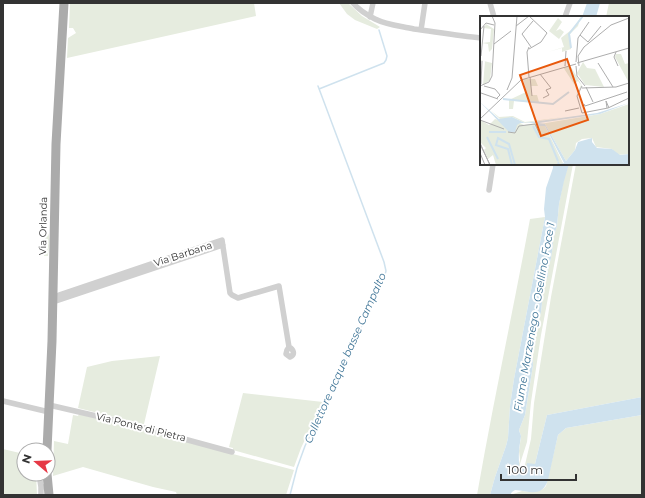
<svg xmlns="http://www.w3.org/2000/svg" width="645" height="498" viewBox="0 0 645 498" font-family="Montserrat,sans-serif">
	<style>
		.green { fill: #e6ecdf }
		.water { fill: #cfe2ee }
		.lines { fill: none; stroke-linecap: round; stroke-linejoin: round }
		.stream { stroke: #cfe2ee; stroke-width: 1.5 }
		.street { stroke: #d0d0d0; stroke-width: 5.5 }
		.primary { stroke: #ababab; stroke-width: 9 }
		.labels { text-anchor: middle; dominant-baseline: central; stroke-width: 4; stroke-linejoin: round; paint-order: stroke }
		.street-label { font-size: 10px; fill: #333; stroke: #fff }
		.water-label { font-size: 11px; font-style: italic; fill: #3f7597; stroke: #fff }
		.inset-river { fill: none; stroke: #cfe2ee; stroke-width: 2 }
		.inset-road { fill: none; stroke: #adadad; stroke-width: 1 }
		.view { fill: #e8590c; fill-opacity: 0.15; stroke: #e8590c; stroke-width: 2 }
		.inset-edge { fill: none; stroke: #333; stroke-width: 2 }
	</style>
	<rect width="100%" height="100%" fill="#fff"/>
	<path class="green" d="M 70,3 L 254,3 L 256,16 L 67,58 L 68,38 L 76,33 L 73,28 L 69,28 Z
		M 339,3 L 348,3 L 362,16 L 380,27 L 377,29 L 355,20 L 347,14 Z
		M 609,3 L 642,3 L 642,397 L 547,415 L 535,464 L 526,469 L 524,469 L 531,439 L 534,403 L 551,297 L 576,164 L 628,164 L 628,17 L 606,17 Z
		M 569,164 L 573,164 L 541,335 L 531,402 L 527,442 L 519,467 L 519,464 L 520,460 L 519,451 L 521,436 L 519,430 L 525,415 L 527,403 L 533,365 L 532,354 L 535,343 L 537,324 L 541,312 L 544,284 L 545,282 L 551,258 L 553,245 L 553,239 L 557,226 L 559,204 L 564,178 Z
		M 545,217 L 514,379 L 510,406 L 508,438 L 506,446 L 495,477 L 490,495 L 477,495 C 493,403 513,311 530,219 Z
		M 40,224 C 53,232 49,243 48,256 L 44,256 C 45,245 48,233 40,224 Z
		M 160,356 L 144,424 L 142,424 L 78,408 L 87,367 L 112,361 Z
		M 243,393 L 323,402 L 301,448 L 294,467 L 233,450 L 233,448 L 229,447 Z
		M 79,414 L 294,470 L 286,495 L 177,495 L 176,492 L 153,487 L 83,467 L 53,476 L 54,441 L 68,444 L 73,415 L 78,416 Z
		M 642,415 L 642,495 L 513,495 L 513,494 L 522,491 L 531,492 L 543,489 L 546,486 L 558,435 L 566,428 Z
		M 3,449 L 24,454 L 24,474 L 36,474 L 37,495 L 3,495 Z"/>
	<path class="water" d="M 587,3 L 600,3 L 596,17 L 582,17 Z
		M 553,164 L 569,164 L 564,181 L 559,204 L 557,226 L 553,239 L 553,245 L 551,258 L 548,270 L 548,276 L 544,284 L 541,312 L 537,324 L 535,343 L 532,350 L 532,354 L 533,365 L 526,409 L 525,415 L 519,430 C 519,431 521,435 521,436 C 521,438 520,440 520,443 C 519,448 518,464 520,468 L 526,469 L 527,463 L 535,464 L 547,415 L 642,397 L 642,415 L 566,428 L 558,435 L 548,480 C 542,498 529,491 515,490 L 512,492 L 510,495 L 490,495 L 495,477 L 506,446 L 508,438 L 510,406 L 514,379 L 545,217 L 544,209 L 546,188 L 553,168 Z"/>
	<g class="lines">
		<path class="stream" d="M 319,89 L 384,63 L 386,60 L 387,56 L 379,30
			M 290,495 L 297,468 L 305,446 L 383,281 L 386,271 L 384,262 L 318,86"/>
		<path class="street" d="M 353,3 C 359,10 367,15 375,19 C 387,25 401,26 414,29 C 436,32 459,36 481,38
			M 490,3 L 494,17
			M 370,17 L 373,3
			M 565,17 L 570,3
			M 421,30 L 425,3
			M 489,190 L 493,164
			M 53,297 L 222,240 L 230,293 L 232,295 L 238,298 L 279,286 L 289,347 L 287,350 L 286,354 L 290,357 C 296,354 293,349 289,347
			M 53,302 L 223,245
			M 3,401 L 49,412
			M 49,405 L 118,421 L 232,452
			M 39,474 L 41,487
			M 41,495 L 41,487 L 48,487"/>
		<path class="primary" d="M 47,450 L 52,341 L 56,144 L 64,3
			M 47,474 L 49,495"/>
	</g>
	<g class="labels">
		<g class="street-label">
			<text transform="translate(43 226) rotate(-89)">Via Orlanda</text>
			<text transform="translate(183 254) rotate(-18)">Via Barbana</text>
			<text transform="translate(141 427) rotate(14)">Via Ponte di Pietra</text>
		</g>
		<g class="water-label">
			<text transform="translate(534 317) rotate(-80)">Fiume Marzenego - Osellino Foce 1</text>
			<text transform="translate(345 358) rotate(-66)">Collettore acque basse Campalto</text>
		</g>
	</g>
	<g transform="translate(480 16)">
		<rect width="149" height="149" fill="#fff"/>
		<path d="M 101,0 L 98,10 L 90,18 L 91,33 L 82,36 L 82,32 L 68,36 L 84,31 L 81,22 L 95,11 ZM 78,2 L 82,6 L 76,15 L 80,13 L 84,16 L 79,23 L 69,15 ZM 6,8 L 14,13 L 12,33 L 9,36 L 8,28 L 2,27 L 10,26 L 11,13 L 4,12 ZM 136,38 L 141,38 L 145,48 L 149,47 L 149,67 L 135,41 ZM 0,44 L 12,47 L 10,64 L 3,69 L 5,45 L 1,45 L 0,48 ZM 103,46 L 107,52 L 115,53 L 124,71 L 105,69 L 97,57 ZM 83,51 L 91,51 L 101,68 L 102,70 L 96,79 L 101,69 L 98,65 L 94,68 ZM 43,63 L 55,63 L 58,70 L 51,70 L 52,79 L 57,79 L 59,86 L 34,85 L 33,93 L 29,93 L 29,84 L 46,76 ZM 149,88 L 149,138 L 137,139 L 132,133 L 116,131 L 112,122 L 102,123 L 96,127 L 95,134 L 86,145 L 65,108 L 60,108 L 120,98 ZM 10,94 L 19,101 L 33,100 L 45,106 L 84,101 L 45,107 L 32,101 L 21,104 ZM 15,103 L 21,105 L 32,103 L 44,109 L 57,107 L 59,110 L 65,110 L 84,149 L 16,149 L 13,139 L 8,143 L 4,134 L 6,132 L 0,126 L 0,104 L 9,109 Z" fill="#e6ecdf"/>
		<path d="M 0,86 L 19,103 L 32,101 L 45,107 L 117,97 L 149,87 L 120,98 L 59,107 L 65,108 L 86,145 L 95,134 L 98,126 L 112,122 L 112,126 L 117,132 L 132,133 L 140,139 L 149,138 L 149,149 L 77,149 L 78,145 L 80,148 L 84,147 L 65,110 L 59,110 L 56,107 L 40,107 L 37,109 L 35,116 L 29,116 Z" fill="#cfe2ee"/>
		<path class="inset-river" d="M 91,32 L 89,18 L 103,0M 23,83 L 73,88 L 89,76M 53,110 L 59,121 L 69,123 L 78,145M 9,116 L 26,116M 7,121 L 18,143M 32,149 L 28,133 L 16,129 L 18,122 L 29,128 L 35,149"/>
		<path class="inset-road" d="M 36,10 L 49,0M 0,14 L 6,7 L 14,9M 100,19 L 108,26 L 121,10M 14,28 L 31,15M 49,31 L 47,36 L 49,61M 51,31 L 42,18 L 53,5M 49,33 L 61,26 L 67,17 L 49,0M 136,36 L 134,41 L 138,50M 1,40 L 4,10M 96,46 L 98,22 L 109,6M 97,47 L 149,32M 118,47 L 133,71M 85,50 L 86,35M 96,50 L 97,60 L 105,70M 99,50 L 98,40 L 104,31 L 131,9 L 149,2M 60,58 L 71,72 L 66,74 L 69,79 L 63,82M 50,61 L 52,80M 1,68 L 2,45M 0,70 L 9,66 L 12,60 L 15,7 L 12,0M 4,70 L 15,73 L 20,79 L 17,82M 102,70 L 97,80 L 102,97 L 128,92 L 149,82M 106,71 L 113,86M 102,72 L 136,71 L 149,67M 27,74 L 32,62 L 37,0M 1,77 L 18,83M 104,88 L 105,90 L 147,76M 127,92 L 126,85 L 129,92M 85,95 L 99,92M 0,103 L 41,64 L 96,48M 0,104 L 24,113M 28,116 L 35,117 L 39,110 L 55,108 L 60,119M 0,127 L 10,149M 0,128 L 10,149M 0,137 L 5,149"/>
		<path class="view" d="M 87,43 L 108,104 L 61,120 L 40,59 Z"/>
		<rect width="149" height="149" class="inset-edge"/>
	</g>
	<rect width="645" height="498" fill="none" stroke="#333333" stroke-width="8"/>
	<g transform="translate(36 462) rotate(289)"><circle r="19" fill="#ffffff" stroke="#adadad"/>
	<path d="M0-3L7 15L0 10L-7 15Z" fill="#e63946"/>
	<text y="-6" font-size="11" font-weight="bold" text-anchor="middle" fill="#333333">N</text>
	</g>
	<path d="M501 474v6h75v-6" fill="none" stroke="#333333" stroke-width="2"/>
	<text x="507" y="474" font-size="12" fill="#333333" stroke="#ffffff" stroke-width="3" paint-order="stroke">100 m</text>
</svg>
